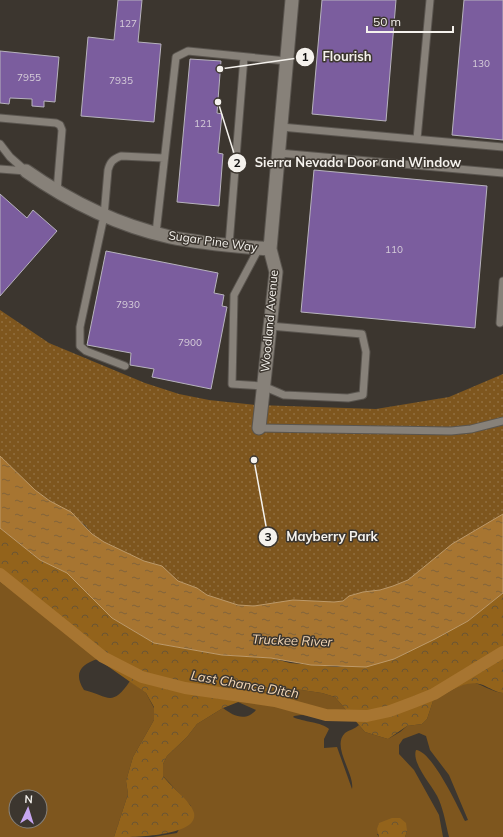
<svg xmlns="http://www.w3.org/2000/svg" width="503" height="837" viewBox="0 0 503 837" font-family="Mulish,sans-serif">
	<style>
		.grass { fill: #7e561e; fill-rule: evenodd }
		.forest { fill: url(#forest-crowns) }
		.park { fill: url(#park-dots) }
		.water { fill: url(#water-ripples); stroke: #be9a69 }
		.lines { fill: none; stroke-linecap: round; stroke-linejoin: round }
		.canal { stroke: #a77531; stroke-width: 12 }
		.building { fill: #7b5d9e; stroke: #b7b3bd }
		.lane-casing { stroke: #5a554f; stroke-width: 9 }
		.street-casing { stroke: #5a554f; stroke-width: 15 }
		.lane { stroke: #878179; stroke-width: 7 }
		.street { stroke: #878179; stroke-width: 13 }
		.labels { text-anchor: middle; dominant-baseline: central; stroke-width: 3; stroke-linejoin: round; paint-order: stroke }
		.number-label { font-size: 10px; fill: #d6cdd9 }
		.street-label { font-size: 12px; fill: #f5f2ed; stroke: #3c362f }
		.water-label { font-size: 13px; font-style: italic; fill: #f5d9b8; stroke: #3c362f }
		.leader { fill: none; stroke: #f5f2ed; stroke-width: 1.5 }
		.callout-dot { fill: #f5f2ed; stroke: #3c362f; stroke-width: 1.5 }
		.mark-label { font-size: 12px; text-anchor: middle; font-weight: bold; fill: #111 }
		.callout-label { font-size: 13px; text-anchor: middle; font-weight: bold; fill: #f5f2ed; stroke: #3c362f; stroke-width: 3; stroke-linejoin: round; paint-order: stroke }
	</style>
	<defs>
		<pattern id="forest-crowns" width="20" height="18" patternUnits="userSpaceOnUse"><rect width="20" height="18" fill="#93631b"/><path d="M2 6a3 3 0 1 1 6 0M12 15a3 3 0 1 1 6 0" fill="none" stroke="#6b5533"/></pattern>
		<pattern id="park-dots" width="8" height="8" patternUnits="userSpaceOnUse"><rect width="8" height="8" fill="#7e561e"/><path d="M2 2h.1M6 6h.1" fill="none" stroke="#916f3f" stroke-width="1.8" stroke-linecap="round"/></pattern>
		<pattern id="water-ripples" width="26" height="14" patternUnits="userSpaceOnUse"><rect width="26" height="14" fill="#a77531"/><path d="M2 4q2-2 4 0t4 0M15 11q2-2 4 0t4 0" fill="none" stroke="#82633a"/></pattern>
	</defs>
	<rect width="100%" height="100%" fill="#3c362f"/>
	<path class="grass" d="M 0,582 L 44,614 L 98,659 C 81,664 73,673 84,690 C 108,696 112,708 130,681 L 146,693 L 154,708 L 154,720 L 133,757 L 126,781 L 128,794 L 114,837 L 0,837 ZM 16,797 L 40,797 L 40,821 L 16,821 Z
		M 472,682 C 483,685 492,692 503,693 L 503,837 L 449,837 C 446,825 444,812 439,800 C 434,787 411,764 416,750 C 432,751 458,807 465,821 L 468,820 L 449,775 L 430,750 L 426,736 L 419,733 L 403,739 L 399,745 L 399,754 L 414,770 L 439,815 L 443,837 L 405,837 L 407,831 L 377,834 L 379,837 L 153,837 L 177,833 L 191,806 L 163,776 L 163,764 L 167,756 L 187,737 L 197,724 L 223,708 C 233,716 246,722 256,710 L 238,702 L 269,690 L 295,689 L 322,693 L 335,697 L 353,718 L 301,715 L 294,716 L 293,717 C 303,722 322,722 329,729 L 324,739 L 324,748 L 337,747 L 352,789 C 355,774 331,746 345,733 C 349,730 355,729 359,725 L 365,732 L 388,739 L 400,732 L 407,726 L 422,724 L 427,719 L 433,701 L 461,685 Z"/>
	<path class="forest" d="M 0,528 L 40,560 L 67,573 L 112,618 L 154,643 L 222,655 L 271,658 L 290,663 L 337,667 L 394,659 L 468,621 L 503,593 L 503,693 C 495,692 490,688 483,685 C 465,678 449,693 433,701 L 427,719 L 422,724 L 407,726 L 388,739 L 365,732 L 335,697 L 322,693 L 295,689 L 269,690 L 223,708 L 197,724 L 187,737 L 167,756 L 163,764 L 163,776 C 170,786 192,802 194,813 C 199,837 129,837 114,837 L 128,794 L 126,781 L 133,757 L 154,720 L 154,707 L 146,693 L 89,653 L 44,614 L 0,582 Z
		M 392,818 L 400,818 L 406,823 L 407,831 L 405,837 L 379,837 L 377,829 L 379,823 Z"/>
	<path class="park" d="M 0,310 L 49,343 L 145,383 L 179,394 L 209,400 L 257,405 L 376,409 L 449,397 L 503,374 L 503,514 L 452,544 L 408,580 L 393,586 L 380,590 L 363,592 L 350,596 L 343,601 L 334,602 L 293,600 L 254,606 L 238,605 L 207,595 L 197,588 L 178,581 L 162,566 L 144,561 L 104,542 L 92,534 L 85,525 L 35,490 L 0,456 Z"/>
	<path class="water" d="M 0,456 L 35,490 L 50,501 L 71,512 L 92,534 L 104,542 L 144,561 L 162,566 L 178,581 L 197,588 L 207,595 L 238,605 L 254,606 L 293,600 L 334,602 L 343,601 L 349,596 L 363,592 L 380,590 L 393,586 L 408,580 L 452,544 L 503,514 L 503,593 L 468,621 L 435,639 L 394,659 L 366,667 L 311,665 L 271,658 L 222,655 L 154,643 L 112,618 L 67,573 L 40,560 L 0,528 Z"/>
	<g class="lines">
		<path class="canal" d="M 0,574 L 103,657 L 142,677 L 185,688 L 275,701 L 326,715 L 367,716 L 390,711 L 414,702 L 434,694 L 503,652"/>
	</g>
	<path class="building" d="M 118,0 L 142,0 L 138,42 L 161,44 L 154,122 L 81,116 L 88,37 L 114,40 Z
		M 322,0 L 396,0 L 386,121 L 312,114 Z
		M 464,0 L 503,0 L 503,140 L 452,135 Z
		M 0,51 L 59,57 L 55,102 L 44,101 L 44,107 L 32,106 L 32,99 L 10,98 L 9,104 L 0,103 Z
		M 190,59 L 221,61 L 217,113 L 222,114 L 218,153 L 223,154 L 219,206 L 177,202 Z
		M 314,170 L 487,186 L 475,328 L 301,312 Z
		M 0,194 L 27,218 L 33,210 L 57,231 L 0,296 Z
		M 106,251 L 218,273 L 214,293 L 224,295 L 222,306 L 227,307 L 211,389 L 152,377 L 154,369 L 130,365 L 131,353 L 87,345 Z"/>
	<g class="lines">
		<defs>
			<path id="lane" d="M 0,118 L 56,123 L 60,125 L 62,130 L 57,191
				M 281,127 L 503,147
				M 417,139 L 430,0
				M 0,144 L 10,157 L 26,171
				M 279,153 L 503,173
				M 0,169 L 26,171
				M 156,233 L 176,57 L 188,51 L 287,61
				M 229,245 L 244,57
				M 259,248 L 234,295 L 232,384 L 263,386 L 284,395 L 348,398 L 363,395 L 366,352 L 362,334 L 270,326
				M 500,323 L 503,281
				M 125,366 L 86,351 L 80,346 L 80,327 L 104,216 L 108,170 C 110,162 113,159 121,156 L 164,158
				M 259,428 L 451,431 L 471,429 L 503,421"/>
			<path id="street" d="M 26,171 C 70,202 117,225 170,237 C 203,244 237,246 270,249
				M 259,428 L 276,272 L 270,249 L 292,0"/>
		</defs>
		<use href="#lane" class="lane-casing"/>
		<use href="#street" class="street-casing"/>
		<use href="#lane" class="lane"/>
		<use href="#street" class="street"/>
	</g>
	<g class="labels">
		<g class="number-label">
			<text x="128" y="23">127</text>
			<text x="481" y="63">130</text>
			<text x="29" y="77">7955</text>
			<text x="121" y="80">7935</text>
			<text x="203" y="123">121</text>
			<text x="394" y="249">110</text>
			<text x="128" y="304">7930</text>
			<text x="190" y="342">7900</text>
		</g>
		<g class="street-label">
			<text transform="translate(213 241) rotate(8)">Sugar Pine Way</text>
			<text transform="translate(269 321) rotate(-85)">Woodland Avenue</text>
		</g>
		<g class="water-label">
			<text transform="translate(292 640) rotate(2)">Truckee River</text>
			<text transform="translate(245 684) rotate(10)">Last Chance Ditch</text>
		</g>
	</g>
	<path class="leader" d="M220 69L305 57M218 102L237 163M254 460L268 537"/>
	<g class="callout-dot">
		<circle cx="220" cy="69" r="4"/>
		<circle cx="218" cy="102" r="4"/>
		<circle cx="254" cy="460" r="4"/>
		<circle cx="305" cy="57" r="10"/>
		<circle cx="237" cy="163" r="10"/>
		<circle cx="268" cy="537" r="10"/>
	</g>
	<g class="mark-label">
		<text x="305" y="61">1</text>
		<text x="237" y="167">2</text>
		<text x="268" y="541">3</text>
	</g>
	<g class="callout-label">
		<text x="347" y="61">Flourish</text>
		<text x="358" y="167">Sierra Nevada Door and Window</text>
		<text x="332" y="541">Mayberry Park</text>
	</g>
	<g transform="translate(28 809) rotate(4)"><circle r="19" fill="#3c362f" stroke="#86817b"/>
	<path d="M0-3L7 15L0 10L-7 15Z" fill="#c7a6f0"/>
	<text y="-6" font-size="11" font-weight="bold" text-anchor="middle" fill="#f5f2ed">N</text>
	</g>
	<path d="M367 26v6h86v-6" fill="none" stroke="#f5f2ed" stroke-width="2"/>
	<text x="373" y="26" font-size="12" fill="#f5f2ed" stroke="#3c362f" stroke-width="3" paint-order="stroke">50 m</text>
</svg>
